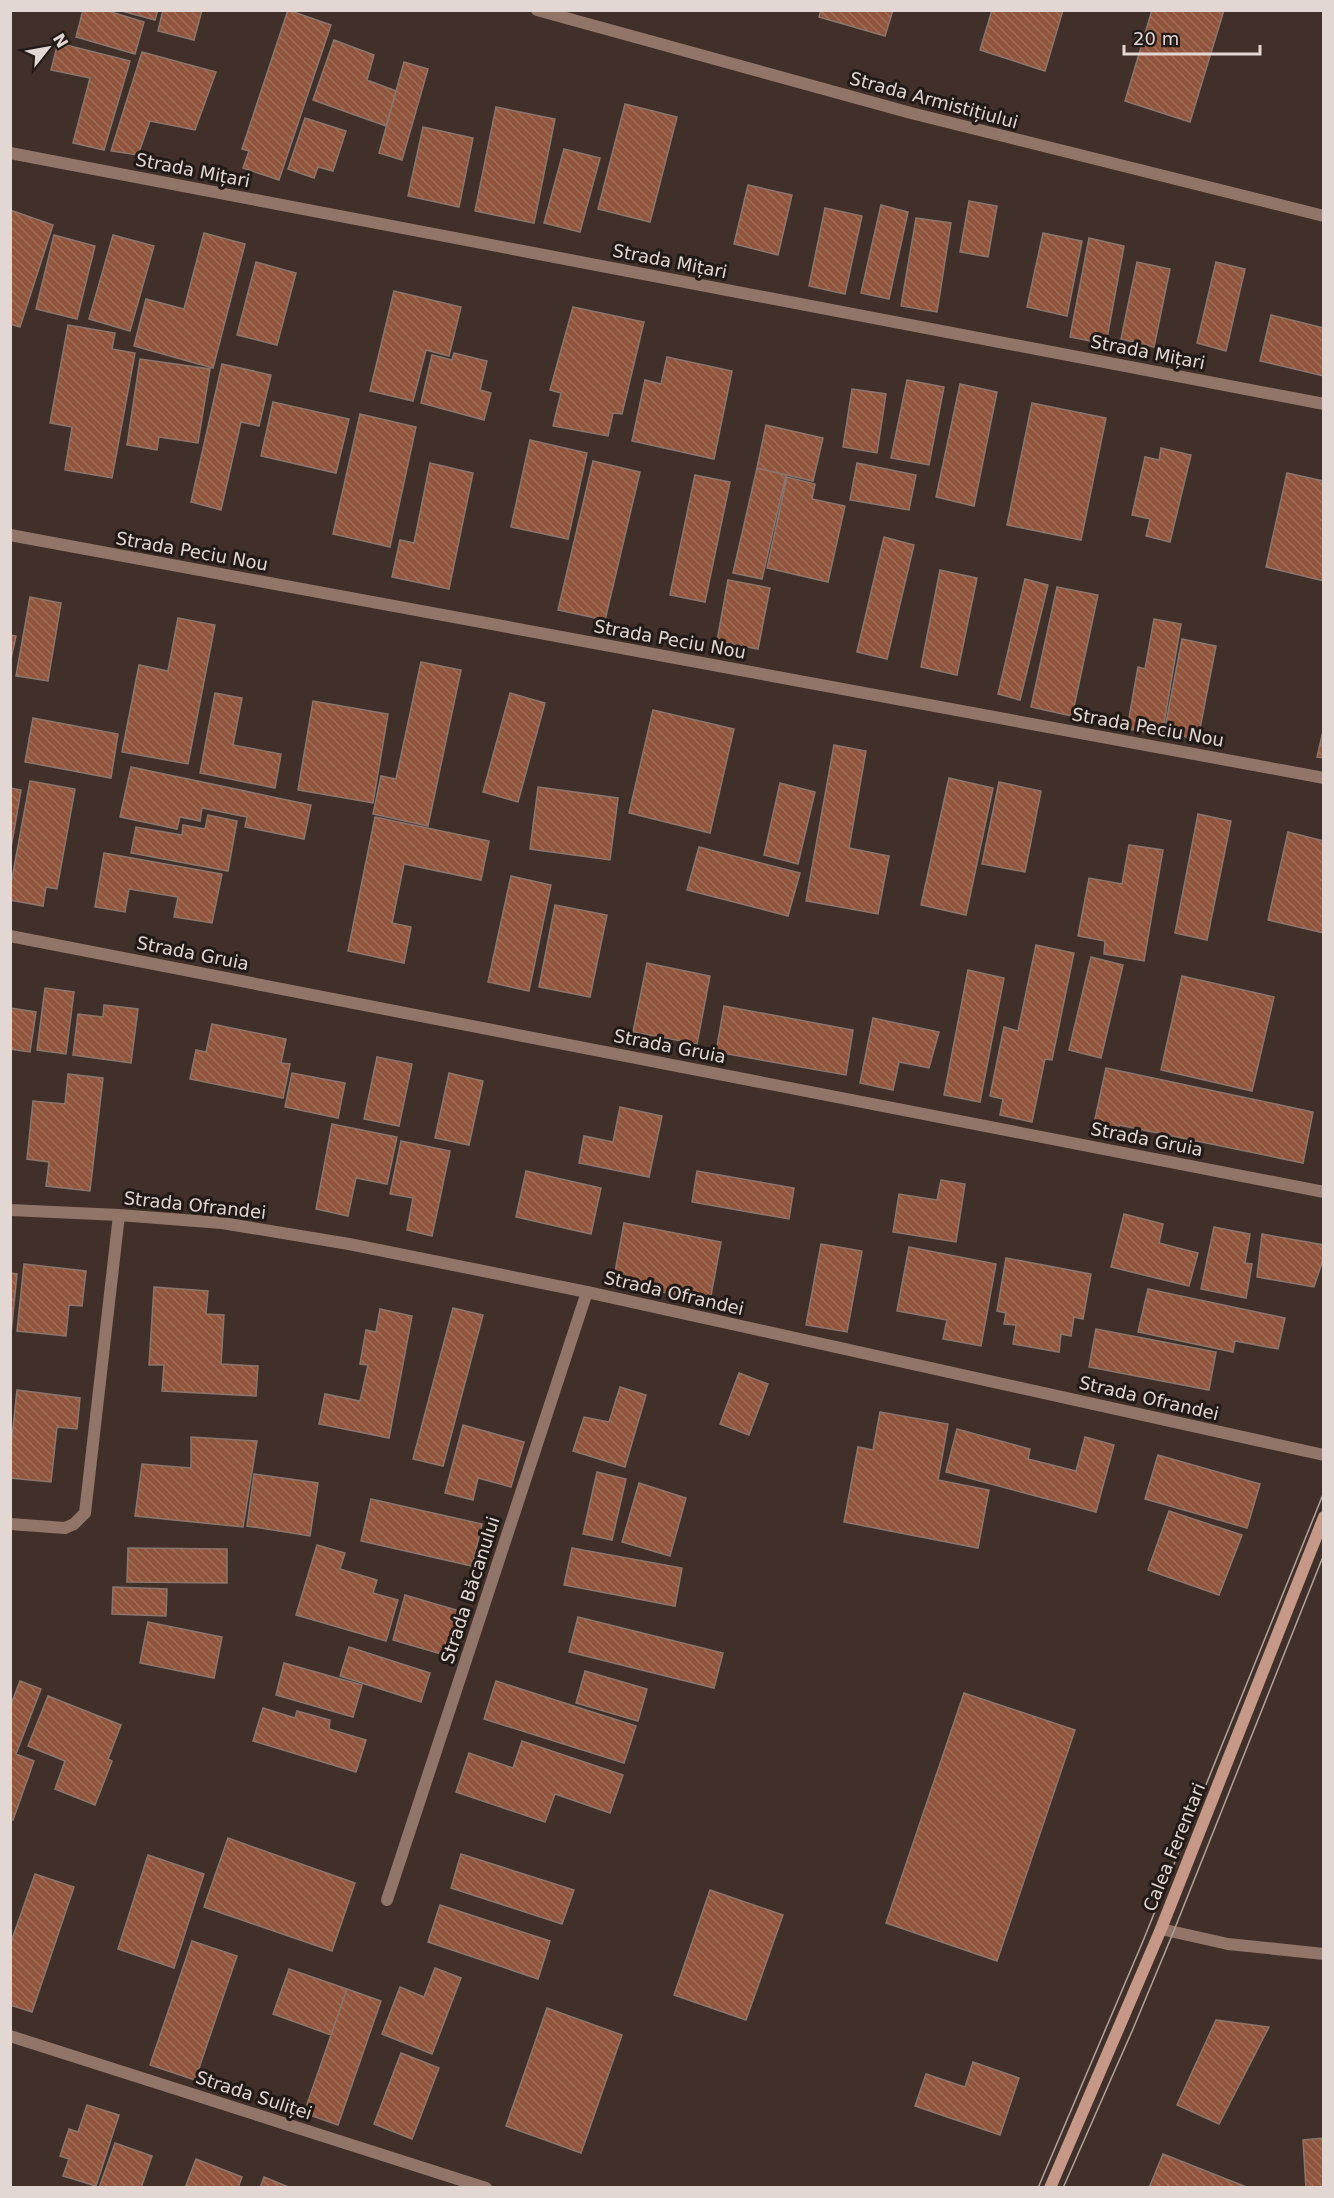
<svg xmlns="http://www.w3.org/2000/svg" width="1334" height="2198" viewBox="0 0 1334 2198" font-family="'DejaVu Sans',sans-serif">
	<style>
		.building { fill: url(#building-back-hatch); stroke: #8b766e; stroke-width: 1.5 }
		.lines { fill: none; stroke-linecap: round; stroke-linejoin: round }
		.street { stroke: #917569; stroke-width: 12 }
		.secondary { stroke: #c59887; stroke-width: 12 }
		.tram { stroke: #b0a39e; stroke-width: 1.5 }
		.labels { text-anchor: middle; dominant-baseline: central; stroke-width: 6; stroke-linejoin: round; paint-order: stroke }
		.street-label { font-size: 18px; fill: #e2d7d2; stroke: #221a17 }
	</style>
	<defs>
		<pattern id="building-back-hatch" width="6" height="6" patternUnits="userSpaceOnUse" patternTransform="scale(1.5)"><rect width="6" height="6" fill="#90553c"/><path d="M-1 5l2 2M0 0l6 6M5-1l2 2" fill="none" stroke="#9f6d57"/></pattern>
	</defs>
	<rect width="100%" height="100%" fill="#413029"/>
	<path class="building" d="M 83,10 L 105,10 L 144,22 L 135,54 L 76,37 Z
		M 118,10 L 158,10 L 155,20 Z
		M 163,10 L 202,10 L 194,40 L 158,31 Z
		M 288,10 L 331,25 L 279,180 L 243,168 L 249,151 L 242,149 Z
		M 821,10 L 893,10 L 885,36 L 819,17 Z
		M 992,10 L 1063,10 L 1045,71 L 980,50 Z
		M 1152,10 L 1224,10 L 1190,122 L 1125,101 Z
		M 334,40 L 374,55 L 367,80 L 396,91 L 386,126 L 313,100 Z
		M 58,43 L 130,61 L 104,150 L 73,143 L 90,78 L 51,70 Z
		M 142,52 L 216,72 L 195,130 L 150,121 L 138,155 L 111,151 Z
		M 404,62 L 428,69 L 402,160 L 379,153 Z
		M 625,104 L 677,117 L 650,222 L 598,209 Z
		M 496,107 L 555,119 L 534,223 L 475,211 Z
		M 305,118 L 346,131 L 333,171 L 318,167 L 314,178 L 288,169 Z
		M 423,127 L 473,138 L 459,207 L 408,196 Z
		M 564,149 L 600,158 L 580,232 L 544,223 Z
		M 748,185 L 792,195 L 778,255 L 734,244 Z
		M 969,201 L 997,206 L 988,257 L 960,252 Z
		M 881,205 L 908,212 L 889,299 L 861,293 Z
		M 825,208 L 862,216 L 845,294 L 809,286 Z
		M 10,210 L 53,225 L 20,327 L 10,324 Z
		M 916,218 L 951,223 L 937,312 L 901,306 Z
		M 204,233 L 245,244 L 213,368 L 134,346 L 146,299 L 184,309 Z
		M 1043,233 L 1082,241 L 1067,316 L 1027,307 Z
		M 54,235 L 95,246 L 77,319 L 36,309 Z
		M 113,235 L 154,246 L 130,331 L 89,319 Z
		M 1089,238 L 1124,246 L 1106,344 L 1070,337 Z
		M 256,262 L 296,273 L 277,345 L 237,335 Z
		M 1137,262 L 1170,269 L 1154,347 L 1121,339 Z
		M 1216,262 L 1245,269 L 1226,351 L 1197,343 Z
		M 394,291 L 461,307 L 449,356 L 426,350 L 413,401 L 370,391 Z
		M 573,307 L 644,322 L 622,414 L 613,413 L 608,436 L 553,426 L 561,393 L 550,390 Z
		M 1271,315 L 1324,328 L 1324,376 L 1260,361 Z
		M 68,325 L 115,333 L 112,349 L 135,353 L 112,478 L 65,470 L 72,427 L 50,423 Z
		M 454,353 L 487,361 L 480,390 L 491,393 L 484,420 L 421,403 L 432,355 L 452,360 Z
		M 667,357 L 732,371 L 714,459 L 632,441 L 645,380 L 661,384 Z
		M 140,359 L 210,369 L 198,443 L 159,437 L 157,450 L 127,445 Z
		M 222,364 L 271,375 L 259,426 L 241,422 L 221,510 L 191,502 Z
		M 907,380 L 944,387 L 929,465 L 891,458 Z
		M 960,384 L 997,392 L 974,506 L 936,497 Z
		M 852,389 L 886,394 L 877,453 L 843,447 Z
		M 273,402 L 349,419 L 336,473 L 261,456 Z
		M 1032,403 L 1106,418 L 1081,540 L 1007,525 Z
		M 360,414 L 416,427 L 390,547 L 333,534 Z
		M 766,425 L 823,438 L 813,481 L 757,468 Z
		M 530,440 L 587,453 L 568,539 L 511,527 Z
		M 1161,448 L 1191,455 L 1170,542 L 1146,536 L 1150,519 L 1132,515 L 1145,457 L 1159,460 Z
		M 593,461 L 640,472 L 605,620 L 558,610 Z
		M 430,463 L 473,473 L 449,589 L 392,577 L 400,540 L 414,543 Z
		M 857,463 L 916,475 L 909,510 L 850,500 Z
		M 757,468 L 786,475 L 762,579 L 733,573 Z
		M 1287,473 L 1324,481 L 1324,581 L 1266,567 Z
		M 695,475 L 730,482 L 705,602 L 670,595 Z
		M 787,477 L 815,484 L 812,499 L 845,506 L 828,582 L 767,568 Z
		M 884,537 L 914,545 L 887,659 L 857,652 Z
		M 940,570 L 977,578 L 957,675 L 921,667 Z
		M 1025,579 L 1048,585 L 1020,700 L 998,694 Z
		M 728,580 L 770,588 L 758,649 L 717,641 Z
		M 1057,587 L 1098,595 L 1072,716 L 1031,707 Z
		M 30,597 L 61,603 L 48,681 L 16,676 Z
		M 178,618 L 215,625 L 188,764 L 122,752 L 139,665 L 168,671 Z
		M 1154,619 L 1181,624 L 1162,735 L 1127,729 L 1138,667 L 1145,669 Z
		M 10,635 L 16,636 L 10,663 Z
		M 1182,639 L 1216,646 L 1198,739 L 1164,733 Z
		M 421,662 L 461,670 L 428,826 L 373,814 L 381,776 L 396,779 Z
		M 215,693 L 242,698 L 233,745 L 281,754 L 275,788 L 200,773 Z
		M 510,693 L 545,703 L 518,802 L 483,792 Z
		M 313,701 L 388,714 L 373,803 L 298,790 Z
		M 653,710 L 734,729 L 710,833 L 629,813 Z
		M 33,718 L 118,734 L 111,778 L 25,762 Z
		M 1324,727 L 1324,758 L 1317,757 Z
		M 834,745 L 866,751 L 849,848 L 889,856 L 878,914 L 806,901 Z
		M 131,767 L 311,805 L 304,839 L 245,827 L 247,817 L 202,808 L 200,821 L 180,817 L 177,829 L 120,817 Z
		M 949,778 L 993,788 L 966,915 L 921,905 Z
		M 30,781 L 75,789 L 57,889 L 46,887 L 43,906 L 10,900 L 10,889 Z
		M 999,782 L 1041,791 L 1025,872 L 982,864 Z
		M 780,783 L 815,792 L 798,864 L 764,855 Z
		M 538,787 L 618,798 L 610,860 L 530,849 Z
		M 10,788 L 21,790 L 10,854 Z
		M 1198,814 L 1231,821 L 1207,940 L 1175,933 Z
		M 208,815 L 237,821 L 228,871 L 131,853 L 136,827 L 182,835 L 183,825 L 205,829 Z
		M 375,817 L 489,841 L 481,880 L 404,864 L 392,923 L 411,927 L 404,963 L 348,951 Z
		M 1288,832 L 1324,841 L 1324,933 L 1268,920 Z
		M 1129,845 L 1163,850 L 1144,961 L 1104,954 L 1105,941 L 1078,936 L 1089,878 L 1122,884 Z
		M 699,847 L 800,873 L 788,916 L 687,890 Z
		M 104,853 L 222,874 L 212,923 L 174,917 L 178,897 L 129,889 L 125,912 L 95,907 Z
		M 511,876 L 551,885 L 529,991 L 488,982 Z
		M 555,905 L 607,915 L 590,997 L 539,987 Z
		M 1036,945 L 1074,953 L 1052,1060 L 1045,1059 L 1032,1122 L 1000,1115 L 1003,1099 L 990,1096 L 1004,1027 L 1018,1031 Z
		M 1091,957 L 1123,965 L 1101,1058 L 1069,1050 Z
		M 647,963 L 710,976 L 697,1044 L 633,1032 Z
		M 968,970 L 1004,978 L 980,1102 L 944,1095 Z
		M 1182,976 L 1274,997 L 1252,1091 L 1161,1070 Z
		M 45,988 L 74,992 L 66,1054 L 37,1050 Z
		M 104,1005 L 138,1009 L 131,1063 L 73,1055 L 78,1014 L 103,1017 Z
		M 724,1006 L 853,1030 L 846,1075 L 716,1052 Z
		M 10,1008 L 36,1012 L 30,1052 L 10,1049 Z
		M 873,1018 L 939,1032 L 929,1068 L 899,1062 L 893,1090 L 860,1083 Z
		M 212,1024 L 286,1039 L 281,1063 L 290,1064 L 283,1098 L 190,1079 L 196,1050 L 206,1052 Z
		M 377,1057 L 412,1064 L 399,1126 L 364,1119 Z
		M 1106,1068 L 1313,1112 L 1303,1163 L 1119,1125 L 1117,1139 L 1092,1133 Z
		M 292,1073 L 345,1083 L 338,1118 L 285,1107 Z
		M 449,1073 L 483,1081 L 469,1145 L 435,1138 Z
		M 68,1074 L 103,1078 L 90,1191 L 46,1186 L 49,1162 L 27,1159 L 33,1101 L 65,1104 Z
		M 620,1107 L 662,1116 L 649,1177 L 579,1163 L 584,1136 L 613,1142 Z
		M 332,1124 L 397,1137 L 387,1184 L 356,1178 L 348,1216 L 316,1209 Z
		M 401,1141 L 450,1151 L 432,1236 L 407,1230 L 413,1198 L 390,1194 Z
		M 526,1171 L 601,1188 L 591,1234 L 516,1217 Z
		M 697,1171 L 794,1188 L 789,1219 L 692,1202 Z
		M 941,1180 L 965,1184 L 956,1242 L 893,1232 L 899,1194 L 937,1200 Z
		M 1124,1214 L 1163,1224 L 1159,1243 L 1198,1253 L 1189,1286 L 1111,1267 Z
		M 624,1223 L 721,1242 L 710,1301 L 613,1283 Z
		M 1214,1227 L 1250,1234 L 1245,1263 L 1252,1264 L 1246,1298 L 1201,1289 Z
		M 1262,1234 L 1324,1245 L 1324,1256 L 1314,1287 L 1257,1277 Z
		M 821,1244 L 862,1251 L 847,1332 L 806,1325 Z
		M 909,1247 L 996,1264 L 981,1346 L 943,1339 L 947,1320 L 897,1311 Z
		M 1006,1258 L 1091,1274 L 1083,1319 L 1074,1317 L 1071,1336 L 1061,1334 L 1059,1352 L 1013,1344 L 1016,1325 L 1004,1324 L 1006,1313 L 997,1311 Z
		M 24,1264 L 86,1271 L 82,1306 L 69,1305 L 66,1336 L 17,1331 Z
		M 10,1273 L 17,1274 L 10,1344 Z
		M 154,1287 L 208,1291 L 206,1314 L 224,1315 L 221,1364 L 258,1366 L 256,1396 L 162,1391 L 164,1365 L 149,1365 Z
		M 1148,1289 L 1285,1318 L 1278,1349 L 1235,1341 L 1233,1352 L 1138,1332 Z
		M 453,1308 L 483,1315 L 443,1466 L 413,1459 Z
		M 380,1309 L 412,1316 L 389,1438 L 319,1424 L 325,1394 L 360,1401 L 368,1365 L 360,1364 L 366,1330 L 376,1332 Z
		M 1096,1329 L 1216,1352 L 1209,1390 L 1089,1367 Z
		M 739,1373 L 768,1384 L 749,1435 L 720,1424 Z
		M 620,1387 L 646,1395 L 625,1467 L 573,1451 L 584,1417 L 609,1422 Z
		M 17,1390 L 80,1398 L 77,1429 L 57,1427 L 51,1482 L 10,1478 L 10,1455 Z
		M 880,1412 L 948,1424 L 938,1480 L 989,1490 L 978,1548 L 844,1522 L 858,1447 L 873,1450 Z
		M 463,1425 L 524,1442 L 511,1487 L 478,1478 L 473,1500 L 445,1493 Z
		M 957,1429 L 1030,1449 L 1028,1459 L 1076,1471 L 1085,1437 L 1114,1445 L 1096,1512 L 946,1472 Z
		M 191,1437 L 257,1441 L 243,1527 L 135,1516 L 142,1464 L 191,1468 Z
		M 1158,1455 L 1260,1484 L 1247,1528 L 1145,1499 Z
		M 597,1472 L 626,1479 L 612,1540 L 583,1534 Z
		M 254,1474 L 318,1483 L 310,1536 L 247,1526 Z
		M 639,1483 L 686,1498 L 670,1556 L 622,1542 Z
		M 371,1499 L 482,1524 L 472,1566 L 361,1541 Z
		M 1169,1511 L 1242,1535 L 1219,1595 L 1148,1570 Z
		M 317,1545 L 345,1553 L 340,1569 L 377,1580 L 373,1593 L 398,1600 L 386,1641 L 296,1615 Z
		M 128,1548 L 227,1549 L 227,1583 L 127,1582 Z
		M 572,1548 L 682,1568 L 675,1606 L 564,1585 Z
		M 113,1587 L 167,1589 L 166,1616 L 112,1614 Z
		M 405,1595 L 470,1614 L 455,1658 L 393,1640 Z
		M 578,1617 L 723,1653 L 714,1688 L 569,1652 Z
		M 148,1622 L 222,1637 L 214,1678 L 140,1663 Z
		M 349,1647 L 430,1673 L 421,1702 L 340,1676 Z
		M 284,1663 L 362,1685 L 353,1717 L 276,1695 Z
		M 585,1671 L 647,1689 L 638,1721 L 576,1703 Z
		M 20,1681 L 41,1689 L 16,1754 L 34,1761 L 13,1820 L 10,1819 L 10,1707 Z
		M 496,1681 L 636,1726 L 624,1763 L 484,1719 Z
		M 964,1693 L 1075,1730 L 997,1961 L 886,1923 Z
		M 48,1696 L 121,1725 L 108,1759 L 112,1761 L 95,1805 L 55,1789 L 65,1761 L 28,1746 Z
		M 263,1708 L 295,1718 L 297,1711 L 330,1720 L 329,1729 L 366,1740 L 356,1772 L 253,1741 Z
		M 522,1741 L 623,1775 L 610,1813 L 555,1794 L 545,1822 L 456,1792 L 469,1753 L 513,1768 Z
		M 228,1838 L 355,1883 L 332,1951 L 204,1907 Z
		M 461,1854 L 574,1890 L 562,1924 L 451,1888 Z
		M 148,1855 L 204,1874 L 174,1968 L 118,1949 Z
		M 35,1874 L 74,1887 L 32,2012 L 10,2005 L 10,1945 Z
		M 710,1890 L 783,1915 L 746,2020 L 674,1995 Z
		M 440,1905 L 550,1941 L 538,1979 L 428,1942 Z
		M 192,1941 L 237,1956 L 195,2080 L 150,2065 Z
		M 435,1968 L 461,1978 L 432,2054 L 382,2034 L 400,1987 L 424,1997 Z
		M 289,1969 L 347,1989 L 331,2035 L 273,2014 Z
		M 347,1989 L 381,2001 L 338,2125 L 304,2113 Z
		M 547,2008 L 622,2035 L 581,2153 L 506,2126 Z
		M 1216,2020 L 1269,2027 L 1219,2124 L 1177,2105 Z
		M 401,2053 L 439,2068 L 412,2139 L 374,2124 Z
		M 973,2062 L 1019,2078 L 1000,2135 L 915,2106 L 926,2074 L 965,2087 Z
		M 87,2105 L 119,2115 L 96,2186 L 63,2176 L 69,2159 L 60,2156 L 69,2129 L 78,2132 Z
		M 1324,2138 L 1324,2188 L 1306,2188 L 1303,2140 Z
		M 115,2143 L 152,2156 L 141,2188 L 99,2188 Z
		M 1163,2154 L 1249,2188 L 1149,2188 Z
		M 196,2159 L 242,2177 L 238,2188 L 185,2188 Z
		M 264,2177 L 291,2188 L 260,2188 Z"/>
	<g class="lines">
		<path class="street" d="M 537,10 L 911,113 L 1324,216
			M 10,153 L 1324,404
			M 10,535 L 1324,778
			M 10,936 L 1324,1192
			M 10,1210 L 119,1215 L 222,1223 L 349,1244 L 587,1292 L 1324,1455
			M 10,1524 L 65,1528 L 74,1524 L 85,1513 L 119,1215
			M 387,1900 L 587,1292
			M 1161,1929 L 1228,1944 L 1324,1954
			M 10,2036 L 486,2188"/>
		<path class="secondary" d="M 1050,2188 L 1161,1929 L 1324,1517"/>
		<path class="tram" d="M 1038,2188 L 1143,1941 L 1324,1492
			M 1063,2188 L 1133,2029 L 1173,1933 L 1324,1554"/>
	</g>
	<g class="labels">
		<g class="street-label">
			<text transform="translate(934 100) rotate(15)">Strada Armistițiului</text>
			<text transform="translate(193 170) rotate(11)">Strada Mițari</text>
			<text transform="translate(670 261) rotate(11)">Strada Mițari</text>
			<text transform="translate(1148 352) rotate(11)">Strada Mițari</text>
			<text transform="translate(192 551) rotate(10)">Strada Peciu Nou</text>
			<text transform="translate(670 639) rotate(10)">Strada Peciu Nou</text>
			<text transform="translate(1148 727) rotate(10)">Strada Peciu Nou</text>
			<text transform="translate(193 953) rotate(11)">Strada Gruia</text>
			<text transform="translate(670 1046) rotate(11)">Strada Gruia</text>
			<text transform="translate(1147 1139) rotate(11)">Strada Gruia</text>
			<text transform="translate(195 1205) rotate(6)">Strada Ofrandei</text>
			<text transform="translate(674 1293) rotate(13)">Strada Ofrandei</text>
			<text transform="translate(1149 1398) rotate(13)">Strada Ofrandei</text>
			<text transform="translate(470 1590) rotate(-72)">Strada Băcanului</text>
			<text transform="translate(1174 1847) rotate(-68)">Calea Ferentari</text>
			<text transform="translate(254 2095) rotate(18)">Strada Suliței</text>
		</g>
	</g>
	<rect width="1334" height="2198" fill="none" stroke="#e2d7d2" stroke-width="24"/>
	<g transform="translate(48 48) rotate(59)" stroke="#221a17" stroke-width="4.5" paint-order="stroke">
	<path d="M0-4.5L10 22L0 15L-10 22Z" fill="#e2d7d2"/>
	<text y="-9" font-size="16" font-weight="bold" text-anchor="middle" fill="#e2d7d2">N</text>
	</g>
	<path d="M1124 45v9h136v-9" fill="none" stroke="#e2d7d2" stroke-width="3"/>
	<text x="1133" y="45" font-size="18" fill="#e2d7d2" stroke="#221a17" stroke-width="4.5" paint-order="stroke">20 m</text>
</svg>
